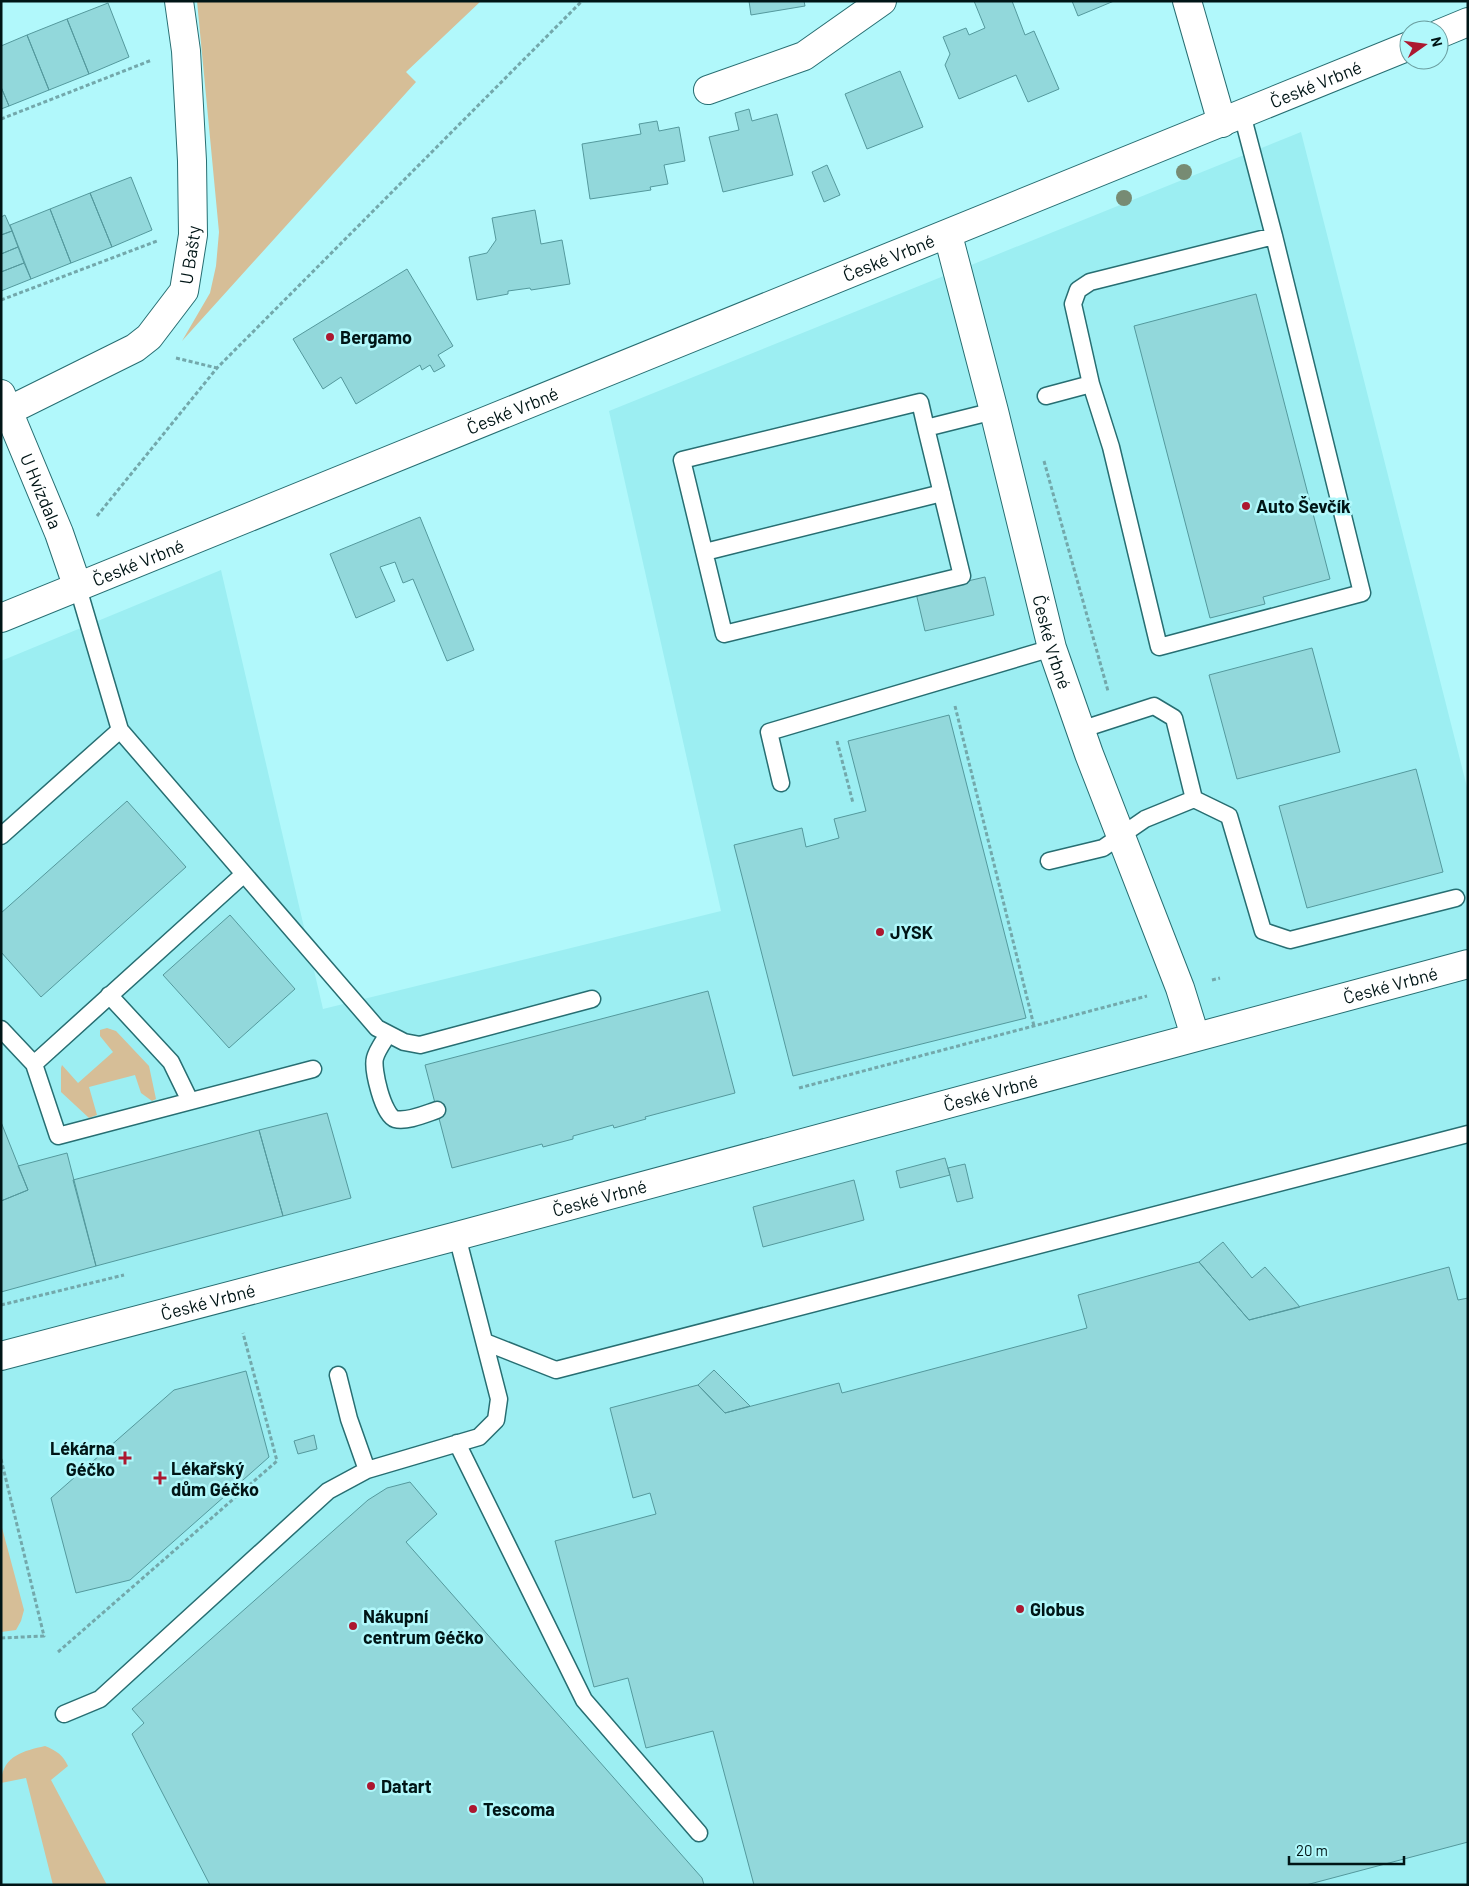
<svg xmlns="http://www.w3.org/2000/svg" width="1469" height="1886" viewBox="0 0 1469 1886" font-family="Barlow,sans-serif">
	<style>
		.built { fill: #9ceef2 }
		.green { fill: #d6be97 }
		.building { fill: #92d8db; stroke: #54999d }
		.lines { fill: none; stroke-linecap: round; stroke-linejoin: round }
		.service-casing { stroke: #276e72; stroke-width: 19 }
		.minor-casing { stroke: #276e72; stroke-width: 30 }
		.tertiary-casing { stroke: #276e72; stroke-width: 30 }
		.path { stroke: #73a8ab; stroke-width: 3; stroke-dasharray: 4 2.5; stroke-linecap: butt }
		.service { stroke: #fff; stroke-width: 16 }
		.minor { stroke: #fff; stroke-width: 28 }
		.tertiary { stroke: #fff; stroke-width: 28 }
		.tree { fill: #778b73 }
		.poi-dot { fill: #ac1830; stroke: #b1f8fb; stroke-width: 2 }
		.labels { text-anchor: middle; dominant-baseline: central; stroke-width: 5; stroke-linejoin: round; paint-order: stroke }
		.street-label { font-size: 18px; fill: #001516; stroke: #b1f8fb }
		.poi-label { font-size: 18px; font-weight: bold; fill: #001516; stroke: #b1f8fb; text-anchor: start }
	</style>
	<rect width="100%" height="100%" fill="#b1f8fb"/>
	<path class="built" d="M 1301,132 L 1468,791 L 1468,1885 L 1,1885 L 1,661 L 221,570 L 323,1009 L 721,911 L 609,411 Z"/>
	<path class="green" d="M 197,1 L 481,1 L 406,72 L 416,82 L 182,341 L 210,293 L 216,266 L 219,232 Z
		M 107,1028 L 116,1031 L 149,1066 L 156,1099 L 152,1101 L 141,1093 L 135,1075 L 89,1087 L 97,1115 L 89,1118 L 61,1092 L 61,1068 L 62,1065 L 78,1083 L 113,1052 L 100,1036 L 100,1030 Z
		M 1,1524 L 24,1610 L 21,1621 L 16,1630 L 1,1632 Z
		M 45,1746 C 57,1751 63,1755 68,1766 L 51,1780 L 107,1885 L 53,1885 L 26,1778 L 1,1783 C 2,1756 23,1751 45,1746 Z"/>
	<path class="building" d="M 749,1 L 804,1 L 805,6 L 751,15 Z
		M 974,1 L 1012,1 L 1025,35 L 1034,31 L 1059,89 L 1028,102 L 1016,75 L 959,99 L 945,65 L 950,54 L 943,37 L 966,28 L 969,35 L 985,28 Z
		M 1072,1 L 1114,1 L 1078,16 Z
		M 108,3 L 129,57 L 89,74 L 67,19 Z
		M 67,19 L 89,74 L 49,90 L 27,35 Z
		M 27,35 L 49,90 L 9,106 L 1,87 L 1,46 Z
		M 900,71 L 923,127 L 867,149 L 845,94 Z
		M 1,87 L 9,106 L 1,109 Z
		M 749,109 L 752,121 L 777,114 L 793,175 L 723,192 L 709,137 L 739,130 L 735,113 Z
		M 657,121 L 659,131 L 679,127 L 685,161 L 664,165 L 668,184 L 650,187 L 651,190 L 590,199 L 582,144 L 641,134 L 639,124 Z
		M 827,165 L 840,195 L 824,202 L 812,172 Z
		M 131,177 L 152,230 L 112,247 L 90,193 Z
		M 90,193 L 112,247 L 71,263 L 50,209 Z
		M 50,209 L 71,263 L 31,279 L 10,225 Z
		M 535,210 L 541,244 L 562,240 L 570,284 L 531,290 L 530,288 L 508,291 L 508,294 L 477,300 L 469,257 L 487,253 L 496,240 L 492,218 Z
		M 5,215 L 12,231 L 1,235 L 1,217 Z
		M 12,231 L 18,247 L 1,254 L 1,235 Z
		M 18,247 L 24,263 L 1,272 L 1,254 Z
		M 24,263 L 31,279 L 1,291 L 1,272 Z
		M 407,269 L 453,346 L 438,355 L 445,366 L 434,372 L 430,365 L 422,370 L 420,365 L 356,404 L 341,377 L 323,389 L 293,339 Z
		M 1256,294 L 1330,579 L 1263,597 L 1265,604 L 1210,618 L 1134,326 Z
		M 420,517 L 474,650 L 447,661 L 413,579 L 403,583 L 395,562 L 380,567 L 395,601 L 356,618 L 330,554 Z
		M 985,577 L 994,615 L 925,631 L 916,593 Z
		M 1312,648 L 1340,752 L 1237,779 L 1209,675 Z
		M 949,715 L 1026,1018 L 793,1076 L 734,845 L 802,828 L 806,847 L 839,838 L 834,819 L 866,811 L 848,741 Z
		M 1416,769 L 1443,872 L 1307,908 L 1279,806 Z
		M 127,801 L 186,867 L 41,997 L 1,952 L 1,913 Z
		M 230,915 L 295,989 L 229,1048 L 163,975 Z
		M 708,991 L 735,1093 L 645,1117 L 646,1119 L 614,1128 L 613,1125 L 573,1136 L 573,1139 L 543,1147 L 542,1144 L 452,1168 L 425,1065 Z
		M 327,1113 L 351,1198 L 283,1216 L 259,1130 Z
		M 1,1122 L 28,1190 L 1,1201 Z
		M 259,1130 L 283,1216 L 96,1266 L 73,1180 Z
		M 67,1153 L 96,1266 L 1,1292 L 1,1201 L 28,1190 L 18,1166 Z
		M 945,1158 L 950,1175 L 900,1188 L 896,1171 Z
		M 965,1164 L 973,1198 L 957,1202 L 948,1168 Z
		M 854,1180 L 864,1220 L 763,1247 L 753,1207 Z
		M 1223,1242 L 1252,1278 L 1265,1267 L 1300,1307 L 1249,1320 L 1199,1262 Z
		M 1199,1262 L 1249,1320 L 1449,1267 L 1458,1300 L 1468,1298 L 1468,1842 L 1306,1885 L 754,1885 L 713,1731 L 646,1748 L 628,1678 L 594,1687 L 555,1541 L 656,1514 L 650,1493 L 633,1498 L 610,1408 L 698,1385 L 725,1413 L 839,1383 L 842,1393 L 1087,1328 L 1078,1295 Z
		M 714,1370 L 750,1406 L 725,1413 L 698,1385 Z
		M 246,1371 L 269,1457 L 130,1580 L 76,1593 L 51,1498 L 174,1390 Z
		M 314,1435 L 317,1449 L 298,1454 L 294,1441 Z
		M 410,1482 L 437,1514 L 406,1542 L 702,1878 L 704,1885 L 210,1885 L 132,1734 L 144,1723 L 132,1709 L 368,1500 L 387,1488 Z"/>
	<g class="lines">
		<defs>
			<path id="service" d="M 1091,384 L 1111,447 L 1159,647 L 1362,593 L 1274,236
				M 1046,396 L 1091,384 L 1073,304 L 1078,290 L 1090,282 L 1274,236 L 1242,114
				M 926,428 L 962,576 L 724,634 L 682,460 L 920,402 L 926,428 L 994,411
				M 705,552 L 942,493
				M 120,730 L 377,1028 L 404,1042 L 420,1045 L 592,999
				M 1080,730 L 1154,706 L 1174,718 L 1194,799
				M 781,783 L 769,732 L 1052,648
				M 1,836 L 120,730 L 78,588
				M 1049,861 L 1103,848 L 1145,819 L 1194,799 L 1229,816 L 1263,931 L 1290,940 L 1456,898
				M 244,874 L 34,1064 L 58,1136 L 313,1069
				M 109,995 L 171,1062 L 190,1101
				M 1,1029 L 34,1064
				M 388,1034 C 384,1041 377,1050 375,1058 C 372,1069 383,1115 395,1119 C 407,1122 425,1114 437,1110
				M 485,1342 L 556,1370 L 1468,1134
				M 338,1375 L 349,1419 L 367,1470
				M 457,1443 L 584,1700 L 699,1833
				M 64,1714 L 100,1699 L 328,1491 L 367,1470 L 479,1437 L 496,1420 L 499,1399 L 457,1236"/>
			<g id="minor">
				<path d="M 1187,1 L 1222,123"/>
				<path d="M 708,90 L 804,56 L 882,1"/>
				<path id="s1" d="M 948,235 L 994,411 L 1052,648 L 1089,754 L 1180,988 L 1195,1036"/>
				<path id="s2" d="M 1,394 L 59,533 L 78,588"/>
				<path id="s3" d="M 8,411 L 135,348 L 149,337 L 184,291 L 193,235 L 192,161 L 186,51 L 179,1"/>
				<path id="s4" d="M 1,1356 L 457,1236 L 1468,964"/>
			</g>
			<g id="tertiary">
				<path d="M 1439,34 L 1468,22"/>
				<path id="s5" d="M 1,618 L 1409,46"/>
			</g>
		</defs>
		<use href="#service" class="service-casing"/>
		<use href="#minor" class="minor-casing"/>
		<use href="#tertiary" class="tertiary-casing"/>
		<path class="path" d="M 1,119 L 152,60
			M 1,300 L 157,241
			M 176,358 L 217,368
			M 1044,461 L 1108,691
			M 97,516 L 217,368 L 582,1
			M 955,706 L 1034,1026
			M 837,741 L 853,803
			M 1212,980 L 1220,978
			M 799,1088 L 1147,996
			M 1,1305 L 124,1275
			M 1,1459 L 44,1636 L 1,1638
			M 58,1652 L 277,1461 L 243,1333"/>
		<use href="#service" class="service"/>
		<use href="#minor" class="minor"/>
		<use href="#tertiary" class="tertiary"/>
	</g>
	<g class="tree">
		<circle cx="1184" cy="172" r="8"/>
		<circle cx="1124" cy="198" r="8"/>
	</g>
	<g class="poi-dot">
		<circle cx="330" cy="337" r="5"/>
		<circle cx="1246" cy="506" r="5"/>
		<circle cx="880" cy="932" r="5"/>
		<path d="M122.5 1450.5h5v5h5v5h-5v5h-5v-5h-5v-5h5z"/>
		<path d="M157.5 1470.5h5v5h5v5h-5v5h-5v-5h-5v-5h5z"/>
		<circle cx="1020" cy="1609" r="5"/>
		<circle cx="353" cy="1626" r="5"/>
		<circle cx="371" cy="1786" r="5"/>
		<circle cx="473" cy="1809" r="5"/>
	</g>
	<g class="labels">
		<g class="street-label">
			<text stroke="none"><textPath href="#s5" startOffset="1419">České Vrbné</textPath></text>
			<text stroke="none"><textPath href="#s3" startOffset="254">U Bašty</textPath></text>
			<text stroke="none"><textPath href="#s5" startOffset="958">České Vrbné</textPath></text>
			<text stroke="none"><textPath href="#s5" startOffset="552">České Vrbné</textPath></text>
			<text stroke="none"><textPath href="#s2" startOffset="105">U Hvízdala</textPath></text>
			<text stroke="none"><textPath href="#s5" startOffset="148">České Vrbné</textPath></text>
			<text stroke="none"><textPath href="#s1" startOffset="420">České Vrbné</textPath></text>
			<text stroke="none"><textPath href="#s4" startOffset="1438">České Vrbné</textPath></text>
			<text stroke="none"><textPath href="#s4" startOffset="1024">České Vrbné</textPath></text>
			<text stroke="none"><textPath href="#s4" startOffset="619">České Vrbné</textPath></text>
			<text stroke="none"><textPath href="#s4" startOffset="214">České Vrbné</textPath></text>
		</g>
		<g class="poi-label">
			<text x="340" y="337">Bergamo</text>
			<text x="1256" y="506">Auto Ševčík</text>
			<text x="890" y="932">JYSK</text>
			<text x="115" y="1448" text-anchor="end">Lékárna<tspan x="115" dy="21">Géčko</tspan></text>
			<text x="171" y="1468">Lékařský<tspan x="171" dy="21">dům Géčko</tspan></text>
			<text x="1030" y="1609">Globus</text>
			<text x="363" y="1616">Nákupní<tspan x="363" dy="21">centrum Géčko</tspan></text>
			<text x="381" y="1786">Datart</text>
			<text x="483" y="1809">Tescoma</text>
		</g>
	</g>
	<rect width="1469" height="1886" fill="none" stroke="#001516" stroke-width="5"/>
	<g transform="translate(1424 45) rotate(76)"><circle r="24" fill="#b1f8fb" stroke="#6a9d9f"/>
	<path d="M0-4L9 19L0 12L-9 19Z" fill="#ac1830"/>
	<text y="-8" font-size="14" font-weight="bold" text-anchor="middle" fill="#001516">N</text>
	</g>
	<path d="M1289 1856v8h115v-8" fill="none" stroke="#001516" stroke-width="2.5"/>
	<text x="1296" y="1856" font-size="15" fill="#001516" stroke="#b1f8fb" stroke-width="4" paint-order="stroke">20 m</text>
</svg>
